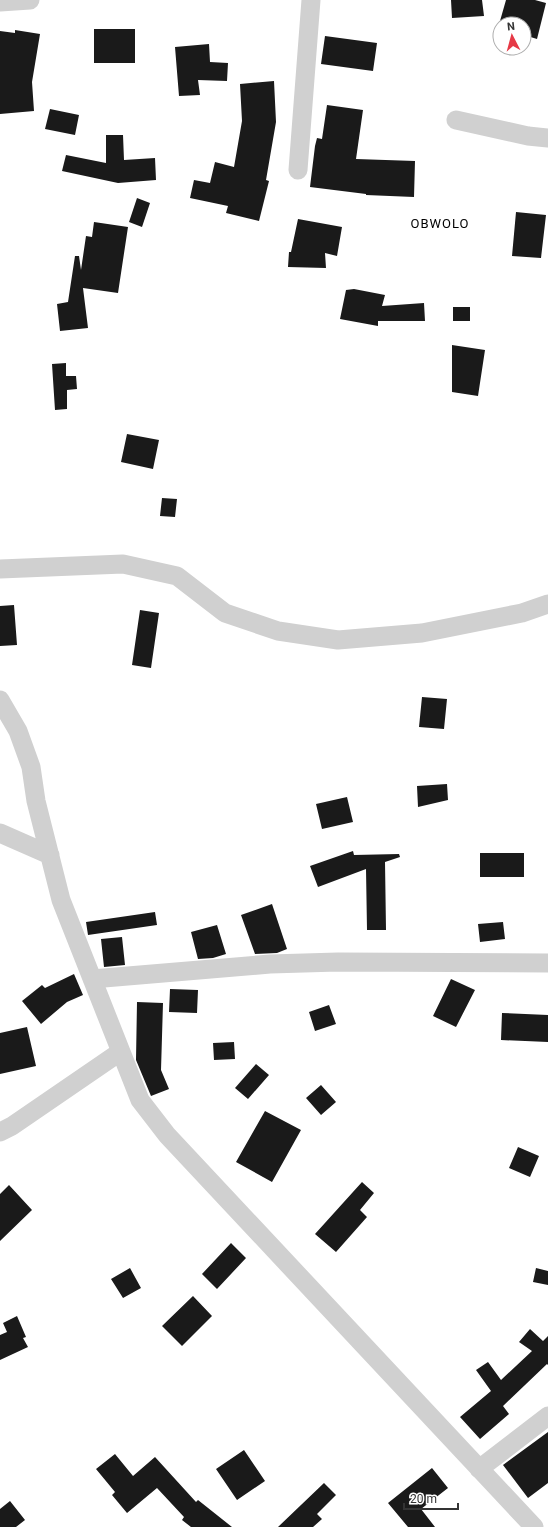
<svg xmlns="http://www.w3.org/2000/svg" width="548" height="1527" viewBox="0 0 548 1527" font-family="Roboto,sans-serif">
	<style>
		.building { fill: #1a1a1a }
		.lines { fill: none; stroke-linecap: round; stroke-linejoin: round }
		.minor { stroke: #d0d0d0; stroke-width: 19 }
		.labels { text-anchor: middle; dominant-baseline: central; stroke-width: 4; stroke-linejoin: round; paint-order: stroke }
		.quarter-label { font-size: 13px; letter-spacing: 1px; fill: #000; stroke: #fff }
	</style>
	<rect width="100%" height="100%" fill="#fff"/>
	<path class="building" d="M 451,0 L 482,0 L 484,16 L 452,18 Z
		M 506,0 L 535,0 L 546,3 L 537,39 L 524,35 L 524,24 L 500,24 L 500,29 L 498,28 Z
		M 94,29 L 135,29 L 135,63 L 94,63 Z
		M 15,30 L 40,34 L 32,82 L 34,111 L 0,114 L 0,31 L 15,33 Z
		M 325,36 L 377,43 L 373,71 L 321,64 Z
		M 209,44 L 210,62 L 228,63 L 227,81 L 198,80 L 200,95 L 179,96 L 175,47 Z
		M 274,81 L 276,122 L 266,180 L 269,181 L 259,221 L 226,213 L 228,206 L 190,198 L 194,180 L 210,183 L 215,162 L 234,167 L 242,121 L 240,84 Z
		M 327,105 L 363,110 L 356,159 L 415,161 L 414,197 L 366,195 L 366,194 L 310,187 L 315,146 L 317,138 L 322,139 Z
		M 50,109 L 79,115 L 75,135 L 45,129 Z
		M 106,135 L 123,135 L 124,160 L 155,158 L 156,180 L 118,183 L 62,171 L 66,155 L 106,163 Z
		M 137,198 L 150,203 L 142,227 L 129,222 Z
		M 516,212 L 546,215 L 541,258 L 512,256 Z
		M 298,219 L 342,227 L 337,256 L 325,253 L 326,268 L 288,267 L 289,252 L 291,252 Z
		M 94,222 L 128,227 L 118,293 L 83,288 L 88,328 L 60,331 L 57,304 L 68,302 L 75,256 L 79,256 L 81,270 L 86,236 L 92,237 Z
		M 354,289 L 385,295 L 382,306 L 424,303 L 425,321 L 378,321 L 378,326 L 340,319 L 346,290 Z
		M 453,307 L 470,307 L 470,321 L 453,321 Z
		M 452,345 L 485,350 L 478,396 L 452,392 Z
		M 66,363 L 66,376 L 76,376 L 77,389 L 67,390 L 67,409 L 55,410 L 52,364 Z
		M 127,434 L 159,440 L 153,469 L 121,462 Z
		M 162,498 L 177,499 L 175,517 L 160,516 Z
		M 14,605 L 17,645 L 0,646 L 0,606 Z
		M 140,610 L 159,613 L 151,668 L 132,665 Z
		M 422,697 L 447,699 L 444,729 L 419,727 Z
		M 447,784 L 448,800 L 418,807 L 417,786 Z
		M 347,797 L 353,822 L 322,829 L 316,804 Z
		M 353,851 L 354,855 L 399,854 L 400,857 L 385,862 L 386,930 L 367,930 L 366,869 L 318,887 L 310,866 Z
		M 480,853 L 524,853 L 524,877 L 480,877 Z
		M 272,904 L 287,949 L 277,953 L 255,954 L 241,915 Z
		M 155,912 L 157,925 L 88,935 L 86,922 Z
		M 503,922 L 505,939 L 480,942 L 478,924 Z
		M 217,925 L 226,954 L 213,958 L 198,959 L 191,932 Z
		M 122,937 L 125,965 L 104,967 L 101,939 Z
		M 74,974 L 83,995 L 67,1002 L 41,1024 L 22,1001 L 42,985 L 45,988 Z
		M 451,979 L 475,990 L 456,1027 L 433,1016 Z
		M 170,989 L 198,990 L 197,1013 L 169,1012 Z
		M 137,1002 L 163,1003 L 161,1070 L 169,1089 L 151,1096 L 136,1060 Z
		M 329,1005 L 336,1024 L 315,1031 L 309,1012 Z
		M 502,1013 L 548,1015 L 548,1042 L 501,1040 Z
		M 27,1027 L 36,1066 L 0,1074 L 0,1033 Z
		M 234,1042 L 235,1059 L 214,1060 L 213,1043 Z
		M 256,1064 L 269,1075 L 248,1099 L 235,1088 Z
		M 321,1085 L 336,1102 L 321,1115 L 306,1098 Z
		M 265,1111 L 301,1130 L 272,1182 L 236,1162 Z
		M 518,1147 L 539,1156 L 530,1177 L 509,1168 Z
		M 362,1182 L 374,1193 L 360,1210 L 367,1217 L 336,1252 L 315,1234 Z
		M 9,1185 L 32,1210 L 0,1241 L 0,1194 Z
		M 231,1243 L 246,1258 L 217,1289 L 202,1274 Z
		M 130,1268 L 141,1288 L 123,1298 L 111,1279 Z
		M 536,1268 L 548,1271 L 548,1285 L 533,1282 Z
		M 193,1296 L 212,1316 L 182,1346 L 162,1326 Z
		M 17,1316 L 26,1337 L 23,1338 L 28,1347 L 0,1360 L 0,1335 L 7,1332 L 3,1323 Z
		M 530,1329 L 543,1341 L 548,1336 L 548,1365 L 547,1364 L 503,1406 L 509,1414 L 480,1439 L 460,1417 L 491,1391 L 476,1370 L 488,1362 L 501,1380 L 532,1351 L 519,1342 Z
		M 548,1432 L 548,1483 L 528,1498 L 503,1465 Z
		M 244,1450 L 265,1481 L 237,1500 L 216,1469 Z
		M 115,1454 L 133,1476 L 155,1457 L 196,1502 L 198,1500 L 232,1527 L 191,1527 L 182,1520 L 184,1517 L 157,1488 L 127,1513 L 112,1495 L 115,1492 L 96,1469 Z
		M 432,1468 L 448,1488 L 421,1509 L 435,1527 L 408,1527 L 388,1503 Z
		M 324,1483 L 336,1495 L 317,1514 L 322,1519 L 313,1527 L 278,1527 Z
		M 10,1501 L 25,1520 L 16,1527 L 0,1527 L 0,1509 Z"/>
	<g class="lines">
		<path class="minor" d="M 0,2 L 30,0
			M 456,120 L 528,136 L 548,138
			M 298,170 L 311,0
			M 0,569 L 123,564 L 177,576 L 225,613 L 278,631 L 338,640 L 422,633 L 522,613 L 548,604
			M 0,700 L 18,731 L 31,767 L 36,801 L 61,900 L 140,1100 L 167,1135 L 534,1527
			M 0,833 L 50,855
			M 92,979 L 270,964 L 338,962 L 548,963
			M 0,1132 L 12,1126 L 120,1052
			M 479,1469 L 548,1416"/>
	</g>
	<g class="labels">
		<g class="quarter-label">
			<text x="440" y="223">OBWOLO</text>
		</g>
	</g>
	<g transform="translate(512 36) rotate(354)"><circle r="19" fill="#ffffff" stroke="#adadad"/>
	<path d="M0-3L7 15L0 10L-7 15Z" fill="#e63946"/>
	<text y="-6" font-size="11" font-weight="bold" text-anchor="middle" fill="#333333">N</text>
	</g>
	<path d="M404 1503v6h54v-6" fill="none" stroke="#333333" stroke-width="2"/>
	<text x="410" y="1503" font-size="12" fill="#333333" stroke="#ffffff" stroke-width="3" paint-order="stroke">20 m</text>
</svg>
